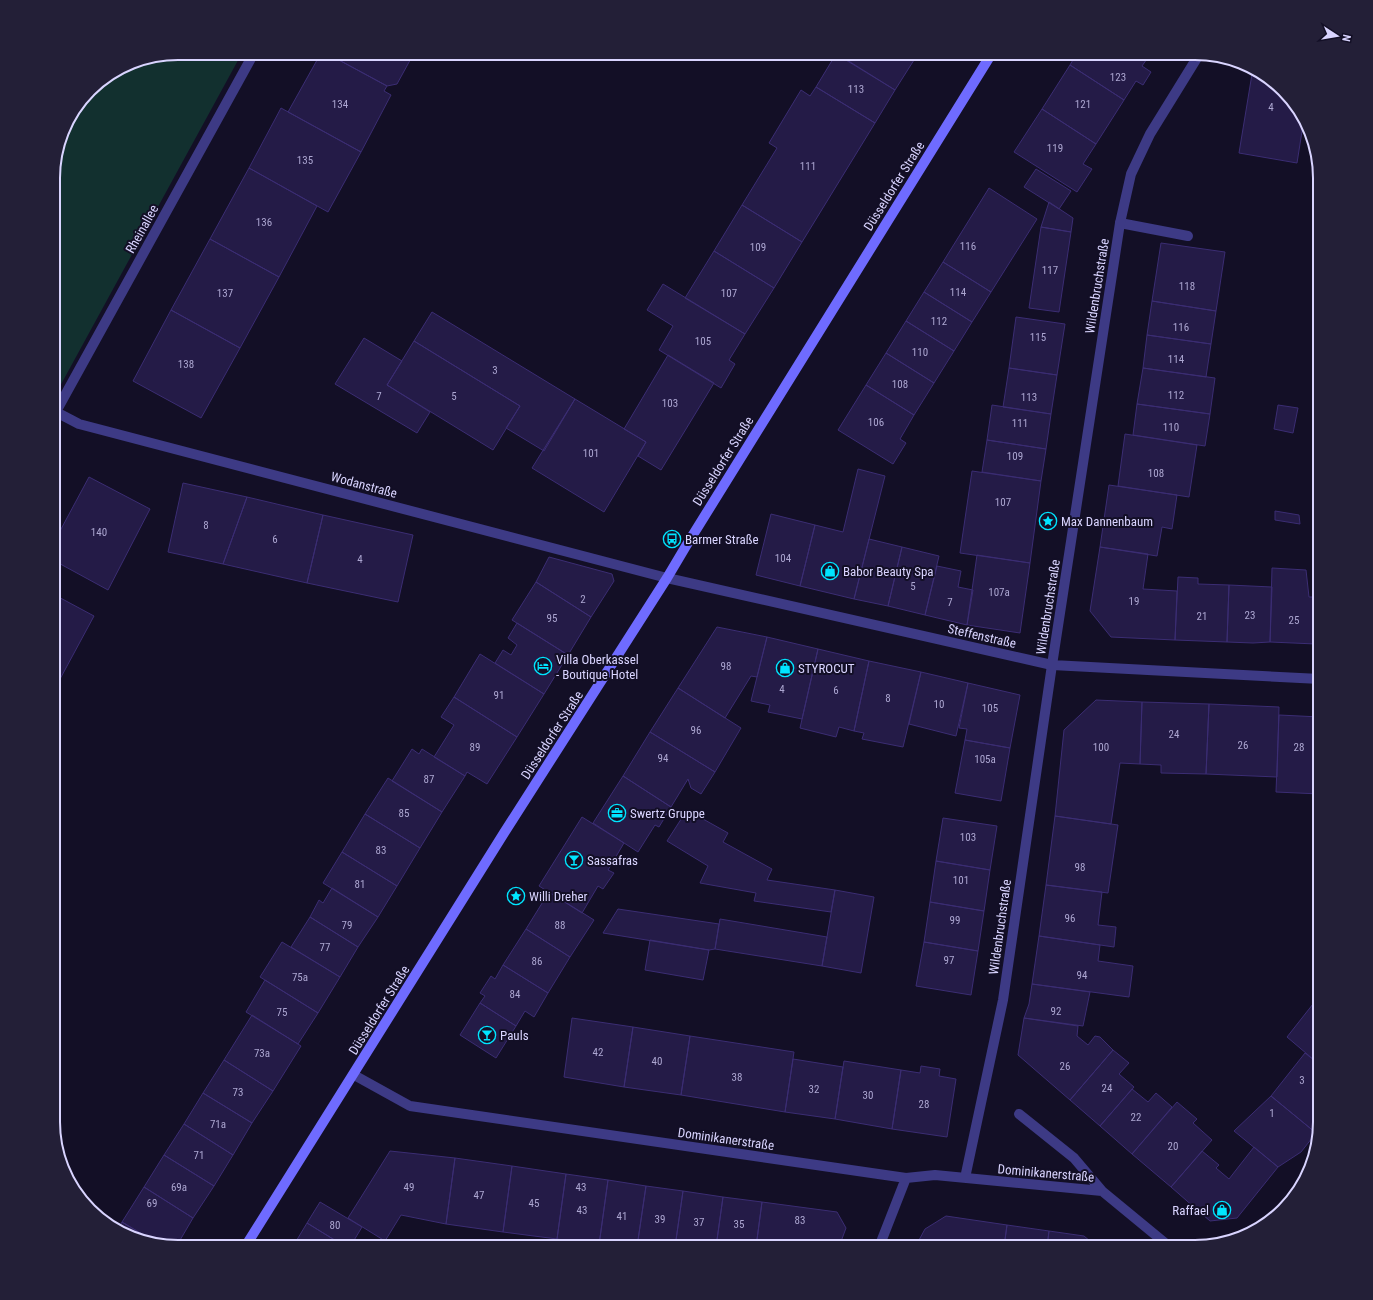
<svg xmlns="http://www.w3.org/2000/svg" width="1373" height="1300" viewBox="0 0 1373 1300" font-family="'Roboto Condensed',sans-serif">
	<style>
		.green { fill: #12302f }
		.building { fill: #241b47; stroke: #3b2d73 }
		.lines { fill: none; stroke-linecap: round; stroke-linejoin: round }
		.lane { stroke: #3d3a85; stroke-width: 10 }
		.street { stroke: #3d3a85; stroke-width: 10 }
		.secondary { stroke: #6f6bff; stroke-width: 10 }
		.labels { text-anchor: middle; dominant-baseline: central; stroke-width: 4; stroke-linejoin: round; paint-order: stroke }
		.number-label { font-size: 11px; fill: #aca6d1 }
		.street-label { font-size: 13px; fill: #d9d4ff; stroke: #130f26 }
		.poi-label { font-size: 13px; fill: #d9d4ff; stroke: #130f26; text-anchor: start }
		.rim { fill: none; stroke: #d9d4ff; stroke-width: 2 }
	</style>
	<rect width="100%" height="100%" fill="#130f26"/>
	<path class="green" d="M 178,53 L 242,53 L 53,399 L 53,170 L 66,123 L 95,84 L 130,62 Z"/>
	<path class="building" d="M 321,53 L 326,53 L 387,86 L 384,91 L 391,95 L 361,152 L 288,112 Z
		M 326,53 L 414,53 L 397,84 L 387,86 Z
		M 852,53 L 903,53 L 914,60 L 895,90 L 847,60 Z
		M 903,53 L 919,53 L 914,60 Z
		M 1077,53 L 1151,53 L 1142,66 L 1151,72 L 1143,85 L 1136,81 L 1124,100 L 1070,65 Z
		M 836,54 L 895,90 L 875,123 L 816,87 Z
		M 1070,65 L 1124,100 L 1096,144 L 1042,109 Z
		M 1253,68 L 1284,90 L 1307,125 L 1303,125 L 1297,163 L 1239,153 Z
		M 816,87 L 875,123 L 802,242 L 742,205 L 777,148 L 769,143 L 801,90 L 810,96 Z
		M 281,108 L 361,152 L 328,212 L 249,168 Z
		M 1042,109 L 1096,144 L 1083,164 L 1092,169 L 1077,192 L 1014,152 Z
		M 249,168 L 317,206 L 279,277 L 210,239 Z
		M 1036,169 L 1071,191 L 1059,209 L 1024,187 Z
		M 989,188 L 1037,219 L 991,292 L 943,262 Z
		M 1049,202 L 1073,218 L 1071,232 L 1041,227 Z
		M 742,205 L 802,242 L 774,288 L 714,251 Z
		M 1041,227 L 1071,232 L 1059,312 L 1029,308 Z
		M 210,239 L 279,277 L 240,348 L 171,310 Z
		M 1161,243 L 1225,252 L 1216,311 L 1152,301 Z
		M 714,251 L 774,288 L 745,334 L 685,298 Z
		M 943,262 L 991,292 L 972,322 L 924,292 Z
		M 663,284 L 745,334 L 729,360 L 735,364 L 721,388 L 659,350 L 673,326 L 647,310 Z
		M 924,292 L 972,322 L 954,351 L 906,321 Z
		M 1152,301 L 1216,311 L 1211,344 L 1147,335 Z
		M 171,310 L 240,348 L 201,418 L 133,381 Z
		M 432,312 L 575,399 L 544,451 L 506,428 L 520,406 L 414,341 Z
		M 1016,317 L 1065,324 L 1057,375 L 1009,368 Z
		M 906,321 L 954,351 L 934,383 L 886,353 Z
		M 1147,335 L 1211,344 L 1206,377 L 1143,368 Z
		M 364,338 L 402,361 L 387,385 L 430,412 L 417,433 L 335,384 Z
		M 414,341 L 520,406 L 493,450 L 387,385 Z
		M 886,353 L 934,383 L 914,415 L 866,385 Z
		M 668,355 L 714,383 L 661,470 L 638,456 L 646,442 L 624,429 Z
		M 1009,368 L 1057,375 L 1051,414 L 1003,407 Z
		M 1143,368 L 1215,378 L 1210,414 L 1137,404 Z
		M 866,385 L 914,415 L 900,439 L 906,443 L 893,464 L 838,430 Z
		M 575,399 L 646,442 L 604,512 L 532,468 Z
		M 1137,404 L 1210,414 L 1205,446 L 1133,435 Z
		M 992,405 L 1051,414 L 1046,449 L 987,440 Z
		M 1278,405 L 1298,408 L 1293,433 L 1274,429 Z
		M 1125,434 L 1197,445 L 1189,497 L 1118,486 Z
		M 987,440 L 1046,449 L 1041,481 L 982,472 Z
		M 858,469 L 885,476 L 854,599 L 800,586 L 815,525 L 843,532 Z
		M 972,471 L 1041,481 L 1030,563 L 960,553 Z
		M 89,477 L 150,509 L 108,590 L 53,560 L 53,544 Z
		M 183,483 L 247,497 L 223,564 L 168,552 Z
		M 1109,485 L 1177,495 L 1172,529 L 1162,527 L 1157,556 L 1100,547 Z
		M 247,497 L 323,515 L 307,583 L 223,564 Z
		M 1275,511 L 1299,515 L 1300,524 L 1275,520 Z
		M 771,514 L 815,525 L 800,586 L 756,575 Z
		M 323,515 L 413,535 L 398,602 L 307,583 Z
		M 869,539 L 902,547 L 888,606 L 854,599 Z
		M 902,547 L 939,556 L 925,615 L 888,606 Z
		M 1100,547 L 1148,554 L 1143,589 L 1177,591 L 1175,640 L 1111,637 L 1090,611 Z
		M 977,555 L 1030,563 L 1020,633 L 967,625 Z
		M 549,557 L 612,574 L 614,581 L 591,617 L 536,582 Z
		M 937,566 L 961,571 L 958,587 L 973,590 L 967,625 L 925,615 Z
		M 1272,568 L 1306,570 L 1309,597 L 1318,597 L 1316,644 L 1270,642 Z
		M 1178,577 L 1198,578 L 1198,584 L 1229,585 L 1227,642 L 1175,640 Z
		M 536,582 L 591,617 L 568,655 L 512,620 Z
		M 1229,585 L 1272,587 L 1270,642 L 1253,643 L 1227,642 Z
		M 53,594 L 94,616 L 53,692 Z
		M 1317,595 L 1320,595 L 1320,644 L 1316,644 Z
		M 517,623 L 568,655 L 544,694 L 495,663 L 503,650 L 511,655 L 517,645 L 508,638 Z
		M 717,627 L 767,637 L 757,677 L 751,676 L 725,718 L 678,688 Z
		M 767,637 L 818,649 L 802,719 L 768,712 L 770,705 L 751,701 Z
		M 818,649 L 869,661 L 854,731 L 839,727 L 836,737 L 800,728 Z
		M 480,654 L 544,694 L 517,737 L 454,697 Z
		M 869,661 L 921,672 L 903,747 L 862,739 L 864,733 L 854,731 Z
		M 921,672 L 968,683 L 956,736 L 909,724 Z
		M 968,683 L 1020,695 L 1010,748 L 965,740 L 967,729 L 959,728 Z
		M 678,688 L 741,728 L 715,772 L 650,732 Z
		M 454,697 L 517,737 L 487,784 L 467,772 L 465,776 L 434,757 L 454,725 L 441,717 Z
		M 1096,700 L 1142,702 L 1140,764 L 1120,763 L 1111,824 L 1055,816 L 1064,730 Z
		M 1142,702 L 1209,704 L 1206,774 L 1161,773 L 1161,765 L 1140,764 Z
		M 1209,704 L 1279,707 L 1277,777 L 1206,774 Z
		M 1279,715 L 1320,717 L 1320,794 L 1276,792 Z
		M 650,732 L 715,772 L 701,794 L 691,788 L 688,779 L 671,807 L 623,776 Z
		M 965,740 L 1010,748 L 1001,801 L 955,793 Z
		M 412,749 L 419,754 L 422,749 L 465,776 L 442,812 L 392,781 Z
		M 623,776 L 671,807 L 659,827 L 655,825 L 638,852 L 593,823 Z
		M 388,778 L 442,812 L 420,848 L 365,814 Z
		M 687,810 L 728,833 L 723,842 L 772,869 L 767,880 L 835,890 L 831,912 L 754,901 L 756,893 L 700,883 L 708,866 L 667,841 Z
		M 365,814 L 420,848 L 397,886 L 342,852 Z
		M 1055,816 L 1118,825 L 1108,893 L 1046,885 Z
		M 582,817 L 624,843 L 608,870 L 614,873 L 603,889 L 598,886 L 582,913 L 539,886 Z
		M 943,818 L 997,826 L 990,870 L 936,861 Z
		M 342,852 L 397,886 L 378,917 L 323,883 Z
		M 936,861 L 990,870 L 984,911 L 930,902 Z
		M 1046,885 L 1102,892 L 1098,925 L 1116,927 L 1114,947 L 1039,936 Z
		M 332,888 L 378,917 L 358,947 L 310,917 L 319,900 L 323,903 Z
		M 835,890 L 874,897 L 861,973 L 822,966 Z
		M 549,892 L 594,920 L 570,957 L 526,929 Z
		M 930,902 L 984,911 L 978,951 L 924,942 Z
		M 618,909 L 719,924 L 715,949 L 709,950 L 603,933 Z
		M 310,917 L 358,947 L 340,977 L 291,947 Z
		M 720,919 L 827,937 L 822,966 L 715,949 Z
		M 526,929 L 570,957 L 548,993 L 503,965 Z
		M 1039,936 L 1100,945 L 1098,961 L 1133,966 L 1129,997 L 1032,984 Z
		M 650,940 L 709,950 L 703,980 L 645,970 Z
		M 282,942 L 340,977 L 318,1013 L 260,977 Z
		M 924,942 L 978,951 L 971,995 L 916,986 Z
		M 503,965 L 548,993 L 534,1017 L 525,1011 L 516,1026 L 480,1003 L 485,996 L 480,993 L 491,976 L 495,979 Z
		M 265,980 L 318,1013 L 298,1044 L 246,1012 Z
		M 1032,984 L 1090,992 L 1083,1026 L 1024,1018 L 1029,1004 Z
		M 480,1003 L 516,1026 L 496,1058 L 460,1035 Z
		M 1313,1004 L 1320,1009 L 1320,1065 L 1287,1037 Z
		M 252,1015 L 301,1046 L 273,1091 L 224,1060 Z
		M 572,1018 L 633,1027 L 624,1087 L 564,1077 Z
		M 1024,1018 L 1078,1026 L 1077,1036 L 1088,1045 L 1095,1036 L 1100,1037 L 1113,1050 L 1070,1100 L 1018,1055 Z
		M 633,1027 L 690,1036 L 681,1095 L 624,1087 Z
		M 690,1036 L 794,1052 L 785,1112 L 681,1095 Z
		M 1113,1050 L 1129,1063 L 1119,1074 L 1134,1087 L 1100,1126 L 1070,1100 Z
		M 1305,1053 L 1320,1065 L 1320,1122 L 1318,1130 L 1316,1133 L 1271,1096 Z
		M 793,1059 L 843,1067 L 835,1119 L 785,1112 Z
		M 224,1060 L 273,1091 L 252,1123 L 203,1093 Z
		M 844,1061 L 901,1070 L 892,1129 L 835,1119 Z
		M 921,1066 L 940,1069 L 939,1076 L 956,1079 L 947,1137 L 892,1129 L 901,1070 L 920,1073 Z
		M 1132,1089 L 1148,1102 L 1156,1093 L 1172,1107 L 1132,1154 L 1100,1126 Z
		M 203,1093 L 252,1123 L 233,1155 L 184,1124 Z
		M 1271,1096 L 1316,1133 L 1301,1152 L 1278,1167 L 1234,1131 Z
		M 1177,1102 L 1197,1119 L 1193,1123 L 1212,1140 L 1171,1187 L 1132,1154 Z
		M 184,1124 L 233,1155 L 214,1186 L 164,1155 Z
		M 1254,1147 L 1278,1167 L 1237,1218 L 1210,1221 L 1171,1187 L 1202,1151 L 1219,1165 L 1216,1168 L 1229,1179 Z
		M 390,1151 L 455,1158 L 446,1224 L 401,1215 L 385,1241 L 348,1218 Z
		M 164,1155 L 214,1186 L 193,1218 L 144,1187 Z
		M 455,1158 L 512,1166 L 503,1232 L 446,1224 Z
		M 512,1166 L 566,1174 L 557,1239 L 503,1232 Z
		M 566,1174 L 608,1180 L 599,1245 L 557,1239 Z
		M 608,1180 L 646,1186 L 637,1247 L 609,1247 L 599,1245 Z
		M 646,1186 L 683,1191 L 675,1247 L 637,1247 Z
		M 144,1187 L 193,1218 L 176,1247 L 155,1242 L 122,1222 Z
		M 683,1191 L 723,1197 L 716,1247 L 675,1247 Z
		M 723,1197 L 762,1202 L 756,1247 L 716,1247 Z
		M 320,1202 L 362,1227 L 350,1247 L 346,1247 L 307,1223 Z
		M 762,1202 L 837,1212 L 846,1228 L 839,1247 L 756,1247 Z
		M 946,1216 L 1007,1225 L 1004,1247 L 935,1247 L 919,1240 L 925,1229 Z
		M 122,1222 L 155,1242 L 130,1237 L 118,1229 Z
		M 307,1223 L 346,1247 L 301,1247 L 295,1243 Z
		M 1007,1225 L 1049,1231 L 1047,1247 L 1004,1247 Z
		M 1049,1231 L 1084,1236 L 1097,1247 L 1047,1247 Z
		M 919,1240 L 935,1247 L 916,1247 Z"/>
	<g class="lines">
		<path class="lane" d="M 1120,223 L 1188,236"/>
		<path class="street" d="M 56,412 L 79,424 L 667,578 L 1052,665 L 1320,679
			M 53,417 L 254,53
			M 354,1075 L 410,1106 L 906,1178 L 935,1175 L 1102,1191 L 1170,1247
			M 1019,1114 L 1074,1158 L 1102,1191
			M 965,1178 L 1003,1000 L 1052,665 L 1120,223 L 1131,174 L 1150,134 L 1200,53
			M 879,1247 L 906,1178"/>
		<path class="secondary" d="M 245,1247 L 504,833 L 667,578 L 686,546 L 992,53"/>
	</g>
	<defs>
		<symbol id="sight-ring" viewBox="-11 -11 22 22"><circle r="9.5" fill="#130f26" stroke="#00e5ff" stroke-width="1.5"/><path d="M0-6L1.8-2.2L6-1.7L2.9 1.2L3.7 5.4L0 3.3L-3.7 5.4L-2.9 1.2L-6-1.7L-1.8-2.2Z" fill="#00e5ff"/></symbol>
		<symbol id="bus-ring" viewBox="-11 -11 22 22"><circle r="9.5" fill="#130f26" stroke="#00e5ff" stroke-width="1.5"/><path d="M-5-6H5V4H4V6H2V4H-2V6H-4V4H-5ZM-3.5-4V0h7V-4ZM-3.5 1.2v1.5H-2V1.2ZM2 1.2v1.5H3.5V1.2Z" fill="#00e5ff"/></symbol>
		<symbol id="shop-ring" viewBox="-11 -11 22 22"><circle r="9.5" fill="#130f26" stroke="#00e5ff" stroke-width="1.5"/><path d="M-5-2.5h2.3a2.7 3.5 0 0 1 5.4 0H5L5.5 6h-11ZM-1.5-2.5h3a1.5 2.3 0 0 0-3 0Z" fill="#00e5ff"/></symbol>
		<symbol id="hotel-ring" viewBox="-11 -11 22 22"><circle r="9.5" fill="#130f26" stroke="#00e5ff" stroke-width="1.5"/><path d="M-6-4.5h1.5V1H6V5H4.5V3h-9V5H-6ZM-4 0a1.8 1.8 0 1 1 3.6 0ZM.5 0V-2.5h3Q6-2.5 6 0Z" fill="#00e5ff"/></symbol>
		<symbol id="office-ring" viewBox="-11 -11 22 22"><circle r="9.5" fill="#130f26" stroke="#00e5ff" stroke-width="1.5"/><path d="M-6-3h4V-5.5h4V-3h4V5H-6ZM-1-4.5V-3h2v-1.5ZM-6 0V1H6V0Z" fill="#00e5ff"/></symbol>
		<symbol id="bar-ring" viewBox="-11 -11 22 22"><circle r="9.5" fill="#130f26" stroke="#00e5ff" stroke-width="1.5"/><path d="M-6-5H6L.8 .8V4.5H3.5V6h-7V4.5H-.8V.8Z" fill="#00e5ff"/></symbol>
	</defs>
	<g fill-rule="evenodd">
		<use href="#sight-ring" x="1038" y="511" width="20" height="20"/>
		<use href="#bus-ring" x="662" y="529" width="20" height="20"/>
		<use href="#shop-ring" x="820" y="561" width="20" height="20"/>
		<use href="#hotel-ring" x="533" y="656" width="20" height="20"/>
		<use href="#shop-ring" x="775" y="658" width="20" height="20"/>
		<use href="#office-ring" x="607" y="803" width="20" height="20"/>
		<use href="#bar-ring" x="564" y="850" width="20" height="20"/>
		<use href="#sight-ring" x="506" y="886" width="20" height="20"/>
		<use href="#bar-ring" x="477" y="1025" width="20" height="20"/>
		<use href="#shop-ring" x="1212" y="1200" width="20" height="20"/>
	</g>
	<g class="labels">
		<g class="number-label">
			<text x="1118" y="77">123</text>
			<text x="856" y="89">113</text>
			<text x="340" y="104">134</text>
			<text x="1083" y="104">121</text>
			<text x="1271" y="107">4</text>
			<text x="1055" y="148">119</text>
			<text x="305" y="160">135</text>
			<text x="808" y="166">111</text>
			<text x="264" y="222">136</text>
			<text x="968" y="246">116</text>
			<text x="758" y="247">109</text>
			<text x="1050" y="270">117</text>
			<text x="1187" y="286">118</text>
			<text x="958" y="292">114</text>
			<text x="225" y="293">137</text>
			<text x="729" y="293">107</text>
			<text x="939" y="321">112</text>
			<text x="1181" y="327">116</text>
			<text x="1038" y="337">115</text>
			<text x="703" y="341">105</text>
			<text x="920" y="352">110</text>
			<text x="1176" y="359">114</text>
			<text x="186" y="364">138</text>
			<text x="495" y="370">3</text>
			<text x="900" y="384">108</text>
			<text x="1176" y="395">112</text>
			<text x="379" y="396">7</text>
			<text x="454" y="396">5</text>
			<text x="1029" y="397">113</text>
			<text x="670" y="403">103</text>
			<text x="876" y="422">106</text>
			<text x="1020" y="423">111</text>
			<text x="1171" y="427">110</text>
			<text x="591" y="453">101</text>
			<text x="1015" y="456">109</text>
			<text x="1156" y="473">108</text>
			<text x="1003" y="502">107</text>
			<text x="206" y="525">8</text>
			<text x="99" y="532">140</text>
			<text x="275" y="539">6</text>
			<text x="783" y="558">104</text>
			<text x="360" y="559">4</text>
			<text x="913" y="586">5</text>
			<text x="999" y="592">107a</text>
			<text x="583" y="599">2</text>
			<text x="1134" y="601">19</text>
			<text x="950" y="602">7</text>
			<text x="1250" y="615">23</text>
			<text x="1202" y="616">21</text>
			<text x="552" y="618">95</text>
			<text x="1294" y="620">25</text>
			<text x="726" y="666">98</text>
			<text x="782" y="689">4</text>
			<text x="836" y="690">6</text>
			<text x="499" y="695">91</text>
			<text x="888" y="698">8</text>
			<text x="939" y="704">10</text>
			<text x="990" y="708">105</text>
			<text x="696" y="730">96</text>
			<text x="1174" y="734">24</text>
			<text x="1243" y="745">26</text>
			<text x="475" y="747">89</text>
			<text x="1101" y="747">100</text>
			<text x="1299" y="747">28</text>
			<text x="663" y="758">94</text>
			<text x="985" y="759">105a</text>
			<text x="429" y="779">87</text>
			<text x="404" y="813">85</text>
			<text x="968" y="837">103</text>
			<text x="381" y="850">83</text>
			<text x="1080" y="867">98</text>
			<text x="961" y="880">101</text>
			<text x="360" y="884">81</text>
			<text x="1070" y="918">96</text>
			<text x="955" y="920">99</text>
			<text x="347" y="925">79</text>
			<text x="560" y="925">88</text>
			<text x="325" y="947">77</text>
			<text x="949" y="960">97</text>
			<text x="537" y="961">86</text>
			<text x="1082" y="975">94</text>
			<text x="300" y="977">75a</text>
			<text x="515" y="994">84</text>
			<text x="1056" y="1011">92</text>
			<text x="282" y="1012">75</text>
			<text x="598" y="1052">42</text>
			<text x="262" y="1053">73a</text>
			<text x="657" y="1061">40</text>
			<text x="1065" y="1066">26</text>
			<text x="737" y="1077">38</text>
			<text x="1302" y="1080">3</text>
			<text x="1107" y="1088">24</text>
			<text x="814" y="1089">32</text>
			<text x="238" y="1092">73</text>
			<text x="868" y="1095">30</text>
			<text x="924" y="1104">28</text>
			<text x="1272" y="1113">1</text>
			<text x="1136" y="1117">22</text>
			<text x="218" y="1124">71a</text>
			<text x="1173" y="1146">20</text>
			<text x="199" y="1155">71</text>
			<text x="179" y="1187">69a</text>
			<text x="409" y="1187">49</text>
			<text x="581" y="1187">43</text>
			<text x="479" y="1195">47</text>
			<text x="152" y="1203">69</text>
			<text x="534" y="1203">45</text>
			<text x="582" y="1210">43</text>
			<text x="622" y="1216">41</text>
			<text x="660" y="1219">39</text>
			<text x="800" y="1220">83</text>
			<text x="699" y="1222">37</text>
			<text x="739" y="1224">35</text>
			<text x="335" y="1225">80</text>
		</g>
		<g class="street-label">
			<text transform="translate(894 186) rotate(-58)">Düsseldorfer Straße</text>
			<text transform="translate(142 229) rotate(-61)">Rheinallee</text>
			<text transform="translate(1097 286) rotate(-81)">Wildenbruchstraße</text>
			<text transform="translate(723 461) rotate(-58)">Düsseldorfer Straße</text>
			<text transform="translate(364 485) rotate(15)">Wodanstraße</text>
			<text transform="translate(1048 607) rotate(-81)">Wildenbruchstraße</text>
			<text transform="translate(982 636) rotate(13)">Steffenstraße</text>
			<text transform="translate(552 735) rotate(-57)">Düsseldorfer Straße</text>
			<text transform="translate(1000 927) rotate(-82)">Wildenbruchstraße</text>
			<text transform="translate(379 1010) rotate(-58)">Düsseldorfer Straße</text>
			<text transform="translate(726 1139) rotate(8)">Dominikanerstraße</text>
			<text transform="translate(1046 1173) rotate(5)">Dominikanerstraße</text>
		</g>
		<g class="poi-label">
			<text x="1061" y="521">Max Dannenbaum</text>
			<text x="685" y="539">Barmer Straße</text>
			<text x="843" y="571">Babor Beauty Spa</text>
			<text x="556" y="659">Villa Oberkassel<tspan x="556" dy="15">- Boutique Hotel</tspan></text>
			<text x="798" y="668">STYROCUT</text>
			<text x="630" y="813">Swertz Gruppe</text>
			<text x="587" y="860">Sassafras</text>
			<text x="529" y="896">Willi Dreher</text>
			<text x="500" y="1035">Pauls</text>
			<text x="1209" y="1210" text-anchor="end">Raffael</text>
		</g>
	</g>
	<path d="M0 0H1373V1300H0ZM178 60H1195A118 118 0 0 1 1313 178V1122A118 118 0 0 1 1195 1240H178A118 118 0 0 1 60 1122V178A118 118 0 0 1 178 60Z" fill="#231f37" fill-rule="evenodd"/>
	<path class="rim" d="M178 60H1195A118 118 0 0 1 1313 178V1122A118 118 0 0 1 1195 1240H178A118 118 0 0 1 60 1122V178A118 118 0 0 1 178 60Z"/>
	<g transform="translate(1337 36) rotate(102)" stroke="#130f26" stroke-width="3" paint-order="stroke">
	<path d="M0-3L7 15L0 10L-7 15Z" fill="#d9d4ff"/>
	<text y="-6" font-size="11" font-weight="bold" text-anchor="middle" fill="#d9d4ff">N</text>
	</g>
</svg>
